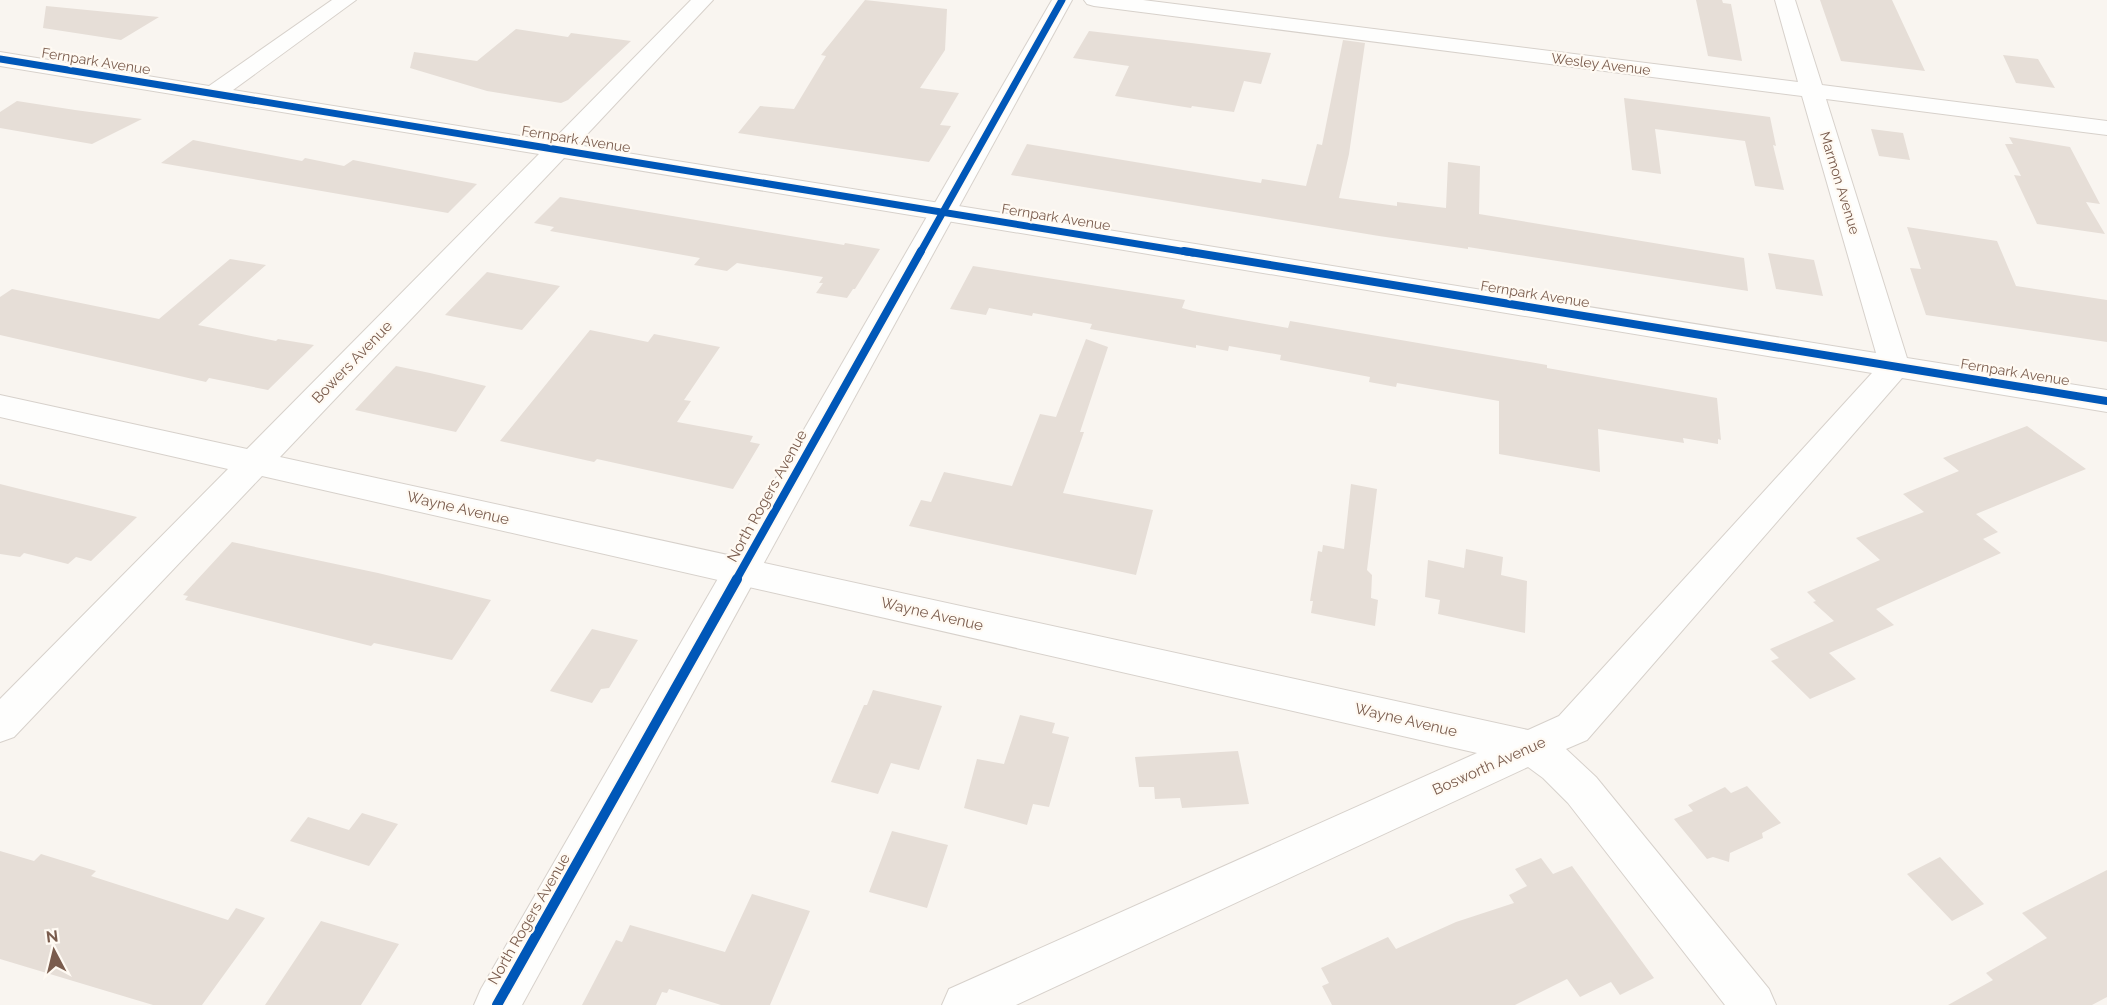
<svg xmlns="http://www.w3.org/2000/svg" width="2107" height="1005" viewBox="0 0 2107 1005" font-family="Raleway,sans-serif">
	<style>
		.building { fill: #e6ded7 }
		.lines { fill: none; stroke-linecap: round; stroke-linejoin: round }
		.minor-casing { stroke: #d7d1cb; stroke-width: 2 }
		.tertiary-casing { stroke: #d7d1cb; stroke-width: 2 }
		.minor { fill: #fefefd; fill-rule: evenodd }
		.tertiary { fill: #fefefd; fill-rule: evenodd }
		.cycleway-far2-casing { stroke: #fffaf3; stroke-width: 10 }
		.cycleway-far1-casing { stroke: #fffaf3; stroke-width: 12 }
		.cycleway-casing { stroke: #fffaf3; stroke-width: 14 }
		.cycleway-far2 { stroke: #0057b8; stroke-width: 7 }
		.cycleway-far1 { stroke: #0057b8; stroke-width: 8 }
		.cycleway { stroke: #0057b8; stroke-width: 10 }
		.labels { text-anchor: middle; dominant-baseline: central; stroke-width: 4.5; stroke-linejoin: round; paint-order: stroke }
		.far-street-label { font-size: 14px; fill: #7a5c4d; stroke: #fffaf3 }
		.street-label { font-size: 15px; fill: #7a5c4d; stroke: #fffaf3 }
	</style>
	<rect width="100%" height="100%" fill="#f9f5f0"/>
	<path class="building" d="M 865,0 L 947,9 L 945,50 L 920,88 L 959,93 L 940,125 L 951,126 L 929,162 L 738,133 L 760,106 L 794,109 L 826,56 L 821,55 Z
		M 1696,0 L 1722,0 L 1723,3 L 1731,4 L 1742,61 L 1708,56 Z
		M 1820,0 L 1892,0 L 1925,71 L 1841,61 Z
		M 46,6 L 159,17 L 121,40 L 43,28 Z
		M 516,29 L 568,37 L 571,33 L 631,41 L 568,100 L 561,103 L 487,91 L 410,68 L 414,52 L 477,61 Z
		M 1089,31 L 1191,43 L 1271,53 L 1261,84 L 1244,81 L 1234,112 L 1192,106 L 1191,108 L 1115,96 L 1129,66 L 1073,58 Z
		M 1343,40 L 1365,43 L 1349,154 L 1339,198 L 1397,206 L 1397,202 L 1446,208 L 1448,162 L 1480,166 L 1479,214 L 1744,258 L 1748,291 L 1468,247 L 1468,249 L 1379,236 L 1011,175 L 1027,144 L 1261,183 L 1262,179 L 1306,186 L 1317,144 L 1322,145 Z
		M 2003,55 L 2038,59 L 2055,88 L 2016,83 Z
		M 1624,98 L 1770,117 L 1776,146 L 1773,145 L 1784,190 L 1755,186 L 1745,141 L 1655,129 L 1661,174 L 1632,170 Z
		M 17,101 L 75,110 L 142,119 L 92,144 L 0,128 L 0,112 Z
		M 1871,129 L 1903,133 L 1910,160 L 1879,156 Z
		M 2009,137 L 2070,147 L 2100,204 L 2086,202 L 2105,234 L 2037,224 L 2014,175 L 2021,176 L 2005,144 L 2013,144 Z
		M 193,140 L 302,161 L 305,158 L 344,166 L 353,160 L 477,184 L 448,213 L 161,163 Z
		M 560,197 L 844,245 L 845,243 L 880,249 L 855,289 L 853,289 L 847,298 L 816,293 L 823,283 L 819,283 L 823,277 L 737,263 L 727,271 L 694,265 L 700,258 L 550,231 L 554,227 L 534,223 Z
		M 1907,227 L 1997,241 L 2016,286 L 2107,300 L 2107,342 L 1926,315 L 1910,268 L 1921,269 Z
		M 1768,253 L 1814,260 L 1823,296 L 1776,289 Z
		M 230,259 L 266,265 L 198,325 L 276,341 L 278,339 L 314,345 L 268,390 L 209,378 L 206,382 L 0,335 L 0,297 L 12,289 L 159,319 Z
		M 973,266 L 1185,300 L 1182,308 L 1193,311 L 1288,328 L 1290,321 L 1547,365 L 1547,368 L 1717,398 L 1721,440 L 1718,439 L 1718,444 L 1683,438 L 1684,443 L 1598,429 L 1600,472 L 1499,454 L 1499,401 L 1397,383 L 1396,387 L 1369,382 L 1370,377 L 1280,360 L 1281,355 L 1229,346 L 1228,351 L 1196,345 L 1196,348 L 1090,329 L 1092,324 L 1033,313 L 1032,316 L 989,308 L 986,315 L 950,309 Z
		M 487,272 L 560,286 L 522,330 L 445,315 Z
		M 590,330 L 648,342 L 654,334 L 720,347 L 684,400 L 691,401 L 677,422 L 753,436 L 750,442 L 760,444 L 733,489 L 597,459 L 594,462 L 500,441 Z
		M 1086,339 L 1108,347 L 1080,432 L 1084,432 L 1063,493 L 1153,510 L 1136,575 L 909,526 L 921,500 L 931,502 L 944,472 L 1012,486 L 1040,414 L 1056,417 Z
		M 396,366 L 430,373 L 486,386 L 456,432 L 355,410 Z
		M 2027,426 L 2086,469 L 1976,514 L 1998,532 L 1983,539 L 2001,553 L 1876,609 L 1894,625 L 1829,653 L 1856,679 L 1810,699 L 1771,661 L 1779,658 L 1770,649 L 1834,621 L 1813,602 L 1816,601 L 1807,592 L 1880,560 L 1856,538 L 1924,512 L 1903,494 L 1959,471 L 1943,458 Z
		M 0,484 L 32,492 L 137,517 L 91,561 L 76,557 L 68,564 L 24,553 L 20,557 L 0,554 Z
		M 1351,484 L 1377,489 L 1367,570 L 1372,575 L 1371,598 L 1378,600 L 1375,626 L 1311,613 L 1313,601 L 1310,601 L 1318,551 L 1322,552 L 1323,545 L 1344,549 Z
		M 232,542 L 378,573 L 491,600 L 452,660 L 374,643 L 371,646 L 185,600 L 188,596 L 183,595 Z
		M 1466,549 L 1503,557 L 1501,575 L 1527,581 L 1525,633 L 1438,614 L 1440,600 L 1425,597 L 1428,560 L 1464,568 Z
		M 592,629 L 638,640 L 609,688 L 601,689 L 592,703 L 550,691 Z
		M 873,690 L 942,706 L 919,770 L 891,763 L 878,794 L 831,782 L 864,705 L 867,705 Z
		M 1020,715 L 1055,723 L 1052,733 L 1069,737 L 1049,807 L 1033,804 L 1027,825 L 964,808 L 977,759 L 1004,764 Z
		M 1238,751 L 1249,804 L 1182,808 L 1180,798 L 1155,799 L 1154,787 L 1139,787 L 1135,757 Z
		M 1747,786 L 1781,823 L 1762,833 L 1763,838 L 1730,853 L 1729,862 L 1713,857 L 1707,859 L 1674,819 L 1693,811 L 1688,805 L 1725,787 L 1731,793 Z
		M 362,813 L 398,824 L 369,866 L 290,841 L 308,817 L 349,830 Z
		M 892,831 L 948,845 L 927,908 L 869,892 Z
		M 0,851 L 34,861 L 41,854 L 96,871 L 91,876 L 228,920 L 236,908 L 265,918 L 202,1005 L 153,1005 L 0,959 Z
		M 1940,857 L 1984,904 L 1952,921 L 1907,874 Z
		M 1541,858 L 1553,874 L 1572,866 L 1654,978 L 1620,995 L 1611,982 L 1580,997 L 1567,979 L 1515,1005 L 1332,1005 L 1322,986 L 1329,983 L 1321,968 L 1388,937 L 1396,949 L 1456,922 L 1514,903 L 1509,895 L 1527,886 L 1515,869 Z
		M 2107,870 L 2107,997 L 2092,1005 L 1948,1005 L 1993,980 L 1986,973 L 2047,938 L 2022,913 Z
		M 752,894 L 810,911 L 770,1005 L 721,1005 L 669,989 L 667,993 L 662,992 L 656,1005 L 582,1005 L 616,940 L 622,942 L 630,925 L 725,952 Z
		M 321,921 L 399,944 L 361,1005 L 265,1005 Z"/>
	<g class="lines">
		<defs>
			<path id="minor" d="M 332,0 L 356,0 L 233,90 L 552,141 L 691,0 L 713,0 L 577,145 L 1876,353 L 1802,96 L 1094,6 L 1087,4 L 1084,0 L 1143,0 L 1798,82 L 1775,0 L 1795,0 L 1822,85 L 2107,121 L 2107,135 L 1826,99 L 1907,358 L 2107,390 L 2107,412 L 1902,378 L 1587,740 L 1566,749 L 1596,777 L 1769,989 L 1776,1005 L 1725,1005 L 1568,803 L 1543,778 L 1528,767 L 1016,1005 L 942,1005 L 949,989 L 1477,753 L 262,476 L 14,737 L 0,742 L 0,699 L 228,469 L 0,417 L 0,395 L 247,449 L 539,154 L 0,66 L 0,52 L 209,86 ZM 564,158 L 1872,373 L 1559,716 L 1528,730 L 280,457 Z"/>
			<path id="tertiary" d="M 1052,0 L 1072,0 L 522,1005 L 474,1005 L 481,989 Z"/>
		</defs>
		<use href="#minor" class="minor-casing"/>
		<use href="#tertiary" class="tertiary-casing"/>
		<use href="#minor" class="minor"/>
		<use href="#tertiary" class="tertiary"/>
		<defs>
			<path id="cycleway-far2" d="M 0,59 L 1193,253
				M 920,253 L 1062,0"/>
			<path id="cycleway-far1" d="M 1184,251 L 2107,401
				M 736,580 L 921,251"/>
			<path id="cycleway" d="M 497,1005 L 737,579"/>
		</defs>
		<use href="#cycleway-far2" class="cycleway-far2-casing"/>
		<use href="#cycleway-far1" class="cycleway-far1-casing"/>
		<use href="#cycleway" class="cycleway-casing"/>
		<use href="#cycleway-far2" class="cycleway-far2"/>
		<use href="#cycleway-far1" class="cycleway-far1"/>
		<use href="#cycleway" class="cycleway"/>
	</g>
	<g class="labels">
		<g class="far-street-label">
			<text transform="translate(96 61) rotate(9)">Fernpark Avenue</text>
			<text transform="translate(1601 64) rotate(7)">Wesley Avenue</text>
			<text transform="translate(576 139) rotate(9)">Fernpark Avenue</text>
			<text transform="translate(1840 183) rotate(73)">Marmon Avenue</text>
			<text transform="translate(1056 217) rotate(9)">Fernpark Avenue</text>
			<text transform="translate(1535 294) rotate(9)">Fernpark Avenue</text>
			<text transform="translate(2015 372) rotate(9)">Fernpark Avenue</text>
		</g>
		<g class="street-label">
			<text transform="translate(352 362) rotate(-46)">Bowers Avenue</text>
			<text transform="translate(767 496) rotate(-61)">North Rogers Avenue</text>
			<text transform="translate(458 508) rotate(13)">Wayne Avenue</text>
			<text transform="translate(932 614) rotate(13)">Wayne Avenue</text>
			<text transform="translate(1406 720) rotate(13)">Wayne Avenue</text>
			<text transform="translate(1489 766) rotate(-24)">Bosworth Avenue</text>
			<text transform="translate(529 919) rotate(-60)">North Rogers Avenue</text>
		</g>
	</g>
	<g transform="translate(54 951) rotate(353)" stroke="#fffaf3" stroke-width="4.5" paint-order="stroke">
	<path d="M0-4.5L10 22L0 15L-10 22Z" fill="#7a5c4d"/>
	<text y="-9" font-size="16" font-weight="bold" text-anchor="middle" fill="#7a5c4d">N</text>
	</g>
</svg>
